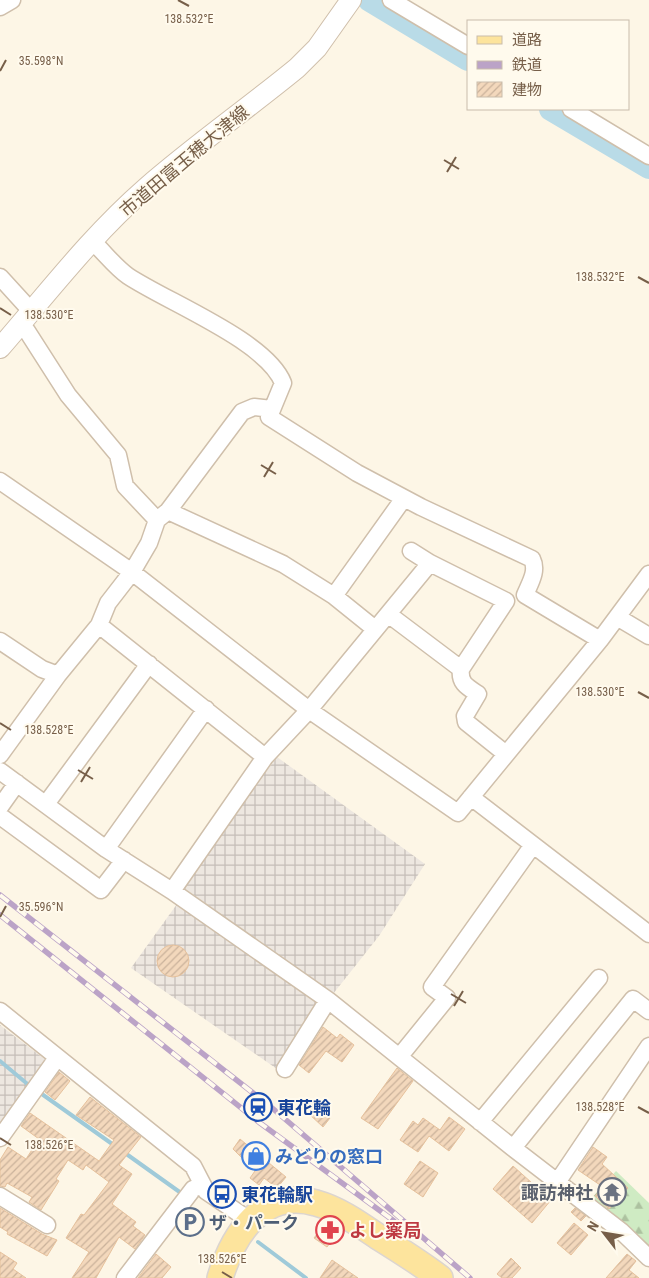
<svg xmlns="http://www.w3.org/2000/svg" width="649" height="1278" viewBox="0 0 649 1278" font-family="'Roboto Condensed','Noto Sans JP',sans-serif">
	<style>
		.industrial { fill: url(#industrial-grid) }
		.forest { fill: url(#forest-firs) }
		.lines { fill: none; stroke-linecap: round; stroke-linejoin: round }
		.stream { stroke: #9fcad9; stroke-width: 4 }
		.river { stroke: #b9dbe7; stroke-width: 24 }
		.building { fill: url(#building-hatch); stroke: #e6c19c }
		.minor-casing { stroke: #cfbfab; stroke-width: 19 }
		.tertiary-casing { stroke: #cfbfab; stroke-width: 22 }
		.primary-casing { stroke: #dcd5d0; stroke-width: 28 }
		.minor { stroke: #fff; stroke-width: 16 }
		.tertiary { stroke: #fff; stroke-width: 20 }
		.primary { stroke: #fde49d; stroke-width: 25 }
		.rail-casing { stroke: #bba3c7; stroke-width: 5.5 }
		.rail { stroke: #fffaed; stroke-width: 4; stroke-dasharray: 11; stroke-linecap: butt }
		.ticks { fill: none; stroke: #775f49; stroke-width: 2 }
		.labels { text-anchor: middle; dominant-baseline: central; stroke-width: 4; stroke-linejoin: round; paint-order: stroke }
		.street-label { font-size: 18px; fill: #775f49; stroke: #fffaed }
		.transit-label { font-size: 18px; font-weight: bold; fill: #164399; stroke: #fffaed; text-anchor: start }
		.shop-label { font-size: 18px; font-weight: bold; fill: #366cbe; stroke: #fffaed; text-anchor: start }
		.worship-label { font-size: 18px; font-weight: bold; fill: #5b616d; stroke: #fffaed; text-anchor: end }
		.service-label { font-size: 18px; font-weight: bold; fill: #4e5e75; stroke: #fffaed; text-anchor: start }
		.health-label { font-size: 18px; font-weight: bold; fill: #be3a42; stroke: #fffaed; text-anchor: start }
		.ticks-label { font-size: 12px; text-anchor: middle; fill: #775f49; stroke: #fffaed; stroke-width: 4; stroke-linejoin: round; paint-order: stroke }
	</style>
	<defs>
		<pattern id="industrial-grid" width="8" height="8" patternUnits="userSpaceOnUse" patternTransform="scale(1.25)"><rect width="8" height="8" fill="#ede7e0"/><path d="M0 4h8M4 0v8" fill="none" stroke="#c5beb8"/></pattern>
		<pattern id="forest-firs" width="22" height="20" patternUnits="userSpaceOnUse" patternTransform="scale(1.25)"><rect width="22" height="20" fill="#cfebc3"/><path d="M5 1l3.5 6h-7zM16 11l3.5 6h-7z" fill="#adc2a0"/></pattern>
		<pattern id="building-hatch" width="6" height="6" patternUnits="userSpaceOnUse" patternTransform="scale(1.25)"><rect width="6" height="6" fill="#f3d8bc"/><path d="M-1 1l2-2M0 6l6-6M5 7l2-2" fill="none" stroke="#cab29b"/></pattern>
	</defs>
	<rect width="100%" height="100%" fill="#fdf6e6"/>
	<path class="industrial" d="M 277,757 L 425,864 L 379,936 L 333,994 L 180,885 Z
		M 177,904 L 321,1001 L 277,1069 L 131,968 Z
		M 0,1025 L 47,1061 L 0,1126 Z"/>
	<path class="forest" d="M 616,1171 L 649,1203 L 649,1251 L 590,1200 Z"/>
	<g class="lines">
		<path class="stream" d="M 0,1061 L 31,1087
			M 39,1092 L 115,1146
			M 125,1153 L 181,1193
			M 258,1242 L 306,1278"/>
		<path class="river" d="M 370,0 L 468,59
			M 551,109 L 649,167"/>
	</g>
	<path class="building" d="M157 961a16 16 0 1 1 32 0a16 16 0 1 1-32 0Z
		M 323,1027 L 337,1038 L 340,1034 L 354,1045 L 342,1062 L 326,1051 L 309,1073 L 299,1065 Z
		M 397,1068 L 413,1081 L 378,1129 L 361,1118 Z
		M 59,1072 L 70,1081 L 55,1100 L 45,1092 Z
		M 90,1097 L 141,1137 L 119,1165 L 132,1174 L 112,1204 L 136,1222 L 133,1226 L 145,1235 L 135,1249 L 119,1237 L 96,1278 L 72,1278 L 89,1252 L 66,1238 L 81,1214 L 84,1215 L 109,1182 L 86,1165 L 83,1170 L 68,1160 L 56,1179 L 59,1181 L 41,1210 L 29,1202 L 32,1197 L 7,1183 L 5,1187 L 0,1186 L 0,1160 L 8,1147 L 26,1159 L 39,1139 L 21,1126 L 30,1113 L 99,1161 L 114,1140 L 76,1115 Z
		M 315,1105 L 330,1118 L 323,1127 L 308,1113 Z
		M 449,1117 L 465,1129 L 449,1151 L 429,1136 L 418,1152 L 400,1140 L 413,1121 L 418,1125 L 423,1118 L 440,1130 Z
		M 240,1139 L 286,1177 L 277,1188 L 264,1178 L 259,1185 L 250,1178 L 255,1171 L 233,1149 Z
		M 593,1147 L 607,1157 L 602,1164 L 628,1188 L 609,1209 L 595,1196 L 603,1187 L 578,1170 Z
		M 420,1161 L 438,1173 L 423,1197 L 404,1184 Z
		M 513,1166 L 551,1200 L 532,1223 L 493,1189 Z
		M 0,1208 L 42,1234 L 57,1240 L 47,1256 L 7,1234 L 8,1232 L 0,1227 Z
		M 575,1208 L 586,1216 L 581,1221 L 571,1212 Z
		M 326,1222 L 340,1229 L 327,1247 L 314,1238 Z
		M 574,1223 L 588,1235 L 571,1255 L 557,1243 Z
		M 0,1252 L 17,1263 L 13,1269 L 26,1278 L 0,1278 Z
		M 156,1254 L 171,1267 L 162,1278 L 138,1278 Z
		M 627,1254 L 636,1261 L 629,1270 L 639,1278 L 606,1278 Z
		M 511,1258 L 521,1268 L 512,1278 L 502,1278 L 497,1274 Z
		M 332,1260 L 358,1278 L 320,1278 Z"/>
	<g class="lines">
		<defs>
			<path id="minor" d="M 391,0 L 468,46
				M 0,7 L 12,0
				M 571,109 L 649,156
				M 92,241 C 104,252 115,267 128,276 C 167,302 267,341 283,383 L 269,417 L 357,473 L 421,507 L 532,559 C 538,571 530,583 525,595 L 600,640
				M 0,277 L 32,312
				M 20,325 L 27,331 L 68,395 L 118,455 L 125,486 L 157,520
				M 0,481 L 132,572 L 309,710 L 458,813 L 600,640 L 649,574
				M 168,511 L 283,564 L 334,596 L 404,498
				M 411,551 L 430,563 L 506,601 L 461,669
				M 334,596 L 375,629
				M 388,614 L 461,669 C 459,683 467,687 478,694 L 465,716 L 466,722 L 506,754
				M 617,617 L 649,636
				M 99,625 L 108,603 L 132,572 L 149,543 L 157,520 L 168,511 L 242,412 L 254,407 L 272,409
				M 0,641 L 42,669 L 58,675
				M 0,755 L 58,675 L 99,625 L 265,757
				M 0,771 L 106,849 L 172,891 L 328,1000 L 513,1148 L 621,1231 L 649,1258
				M 471,797 L 649,934
				M 46,804 L 149,664
				M 0,807 L 17,783
				M 0,816 L 101,890 L 124,860
				M 106,849 L 206,709
				M 172,891 L 265,757 L 309,710 L 430,563
				M 0,1011 L 193,1166 L 206,1191 L 249,1220
				M 400,1056 L 447,998 L 432,987 L 533,845
				M 285,1069 L 328,1000
				M 480,1122 L 599,978
				M 0,1138 L 57,1058
				M 513,1148 L 633,999 L 649,1011
				M 558,1181 L 649,1046
				M 0,1196 L 47,1225
				M 125,1278 L 193,1189 L 202,1185"/>
			<path id="tertiary" d="M 0,348 C 47,294 91,236 146,188 C 194,146 247,109 297,68 L 317,48 L 351,0"/>
			<path id="primary" d="M 220,1278 C 233,1235 263,1187 316,1203 C 338,1209 358,1223 377,1236 C 398,1249 420,1263 440,1278"/>
		</defs>
		<use href="#minor" class="minor-casing"/>
		<use href="#tertiary" class="tertiary-casing"/>
		<use href="#primary" class="primary-casing"/>
		<use href="#minor" class="minor"/>
		<use href="#tertiary" class="tertiary"/>
		<use href="#primary" class="primary"/>
		<defs>
			<path id="rail" d="M 0,895 L 271,1107 L 470,1278
				M 0,915 L 260,1123 L 394,1221"/>
		</defs>
		<use href="#rail" class="rail-casing"/>
		<use href="#rail" class="rail"/>
	</g>
	<path class="ticks" d="M 178,0 L 189,6M 0,71 L 6,60M 444,160 L 459,169M 447,172 L 456,157M 638,277 L 649,283M 0,308 L 11,315M 261,465 L 276,474M 264,477 L 273,462M 638,692 L 649,698M 0,723 L 11,730M 78,770 L 93,779M 81,782 L 90,767M 0,917 L 6,906M 451,994 L 466,1003M 454,1006 L 463,991M 638,1107 L 649,1113M 0,1138 L 11,1145M 222,1272 L 232,1278"/>
	<defs>
		<symbol id="station-ring" viewBox="-11 -11 22 22"><circle r="9.5" fill="#fffaed" stroke="#1a4fb4" stroke-width="1.5"/><path d="M-3-6H3Q5-6 5-4V2Q5 4 3 4L4.5 6H3L1.5 4h-3L-3 6H-4.5L-3 4Q-5 4-5 2V-4Q-5-6-3-6ZM-3.5-4v3h7v-3ZM-3.5 1v1.5H-2V1ZM2 1v1.5H3.5V1Z" fill="#1a4fb4"/></symbol>
		<symbol id="shop-ring" viewBox="-11 -11 22 22"><circle r="9.5" fill="#fffaed" stroke="#3f7fe0" stroke-width="1.5"/><path d="M-5-2.5h2.3a2.7 3.5 0 0 1 5.4 0H5L5.5 6h-11ZM-1.5-2.5h3a1.5 2.3 0 0 0-3 0Z" fill="#3f7fe0"/></symbol>
		<symbol id="temple-ring" viewBox="-11 -11 22 22"><circle r="9.5" fill="#fffaed" stroke="#6b7280" stroke-width="1.5"/><path d="M0-6L5-2H3V0L6.5 2.5H4V6H1.5V3h-3V6H-4V2.5H-6.5L-3 0V-2H-5Z" fill="#6b7280"/></symbol>
		<symbol id="bus-ring" viewBox="-11 -11 22 22"><circle r="9.5" fill="#fffaed" stroke="#1a4fb4" stroke-width="1.5"/><path d="M-5-6H5V4H4V6H2V4H-2V6H-4V4H-5ZM-3.5-4V0h7V-4ZM-3.5 1.2v1.5H-2V1.2ZM2 1.2v1.5H3.5V1.2Z" fill="#1a4fb4"/></symbol>
		<symbol id="parking-ring" viewBox="-11 -11 22 22"><circle r="9.5" fill="#fffaed" stroke="#5c6f8a" stroke-width="1.5"/><path d="M-3.5-5.5H1a3.5 3.5 0 0 1 0 7H-1V5.5H-3.5ZM-1-3.4V-.6H.8a1.4 1.4 0 0 0 0-2.8Z" fill="#5c6f8a"/></symbol>
		<symbol id="pharmacy-ring" viewBox="-11 -11 22 22"><circle r="9.5" fill="#fffaed" stroke="#e0444e" stroke-width="1.5"/><path d="M-2-6h4v4h4v4h-4v4h-4v-4h-4v-4h4Z" fill="#e0444e"/></symbol>
	</defs>
	<g fill-rule="evenodd">
		<use href="#station-ring" x="242" y="1091" width="32" height="32"/>
		<use href="#shop-ring" x="240" y="1140" width="32" height="32"/>
		<use href="#temple-ring" x="596" y="1176" width="32" height="32"/>
		<use href="#bus-ring" x="206" y="1178" width="32" height="32"/>
		<use href="#parking-ring" x="174" y="1206" width="32" height="32"/>
		<use href="#pharmacy-ring" x="314" y="1214" width="32" height="32"/>
	</g>
	<g class="labels">
		<g class="street-label">
			<text transform="translate(184 161) rotate(-40)">市道田富玉穂大津線</text>
		</g>
		<g class="transit-label">
			<text x="277" y="1107">東花輪</text>
			<text x="241" y="1194">東花輪駅</text>
		</g>
		<g class="shop-label">
			<text x="275" y="1156">みどりの窓口</text>
		</g>
		<g class="worship-label">
			<text x="593" y="1192">諏訪神社</text>
		</g>
		<g class="service-label">
			<text x="209" y="1222">ザ・パーク</text>
		</g>
		<g class="health-label">
			<text x="349" y="1230">よし薬局</text>
		</g>
	</g>
	<g class="ticks-label">
		<text x="189" y="23">138.532°E</text>
		<text x="41" y="65">35.598°N</text>
		<text x="600" y="281">138.532°E</text>
		<text x="49" y="319">138.530°E</text>
		<text x="600" y="696">138.530°E</text>
		<text x="49" y="734">138.528°E</text>
		<text x="41" y="911">35.596°N</text>
		<text x="600" y="1111">138.528°E</text>
		<text x="49" y="1149">138.526°E</text>
		<text x="222" y="1263">138.526°E</text>
	</g>
	<rect x="467" y="20" width="162" height="90" fill="#fffaed" stroke="#c9bcab"/>
	<rect x="477" y="36" width="25" height="8" fill="#fde49d" stroke="#c9bcab"/>
	<text x="512" y="45" font-size="15" fill="#775f49">道路</text>
	<rect x="477" y="61" width="25" height="8" fill="#bba3c7" stroke="#c9bcab"/>
	<text x="512" y="70" font-size="15" fill="#775f49">鉄道</text>
	<rect x="477" y="82" width="25" height="15" fill="url(#building-hatch)" stroke="#c9bcab"/>
	<text x="512" y="95" font-size="15" fill="#775f49">建物</text>
	<g transform="translate(604 1233) rotate(301)" stroke="#fffaed" stroke-width="4" paint-order="stroke">
	<path d="M0-4L9 19L0 12L-9 19Z" fill="#775f49"/>
	<text y="-8" font-size="14" font-weight="bold" text-anchor="middle" fill="#775f49">N</text>
	</g>
</svg>
